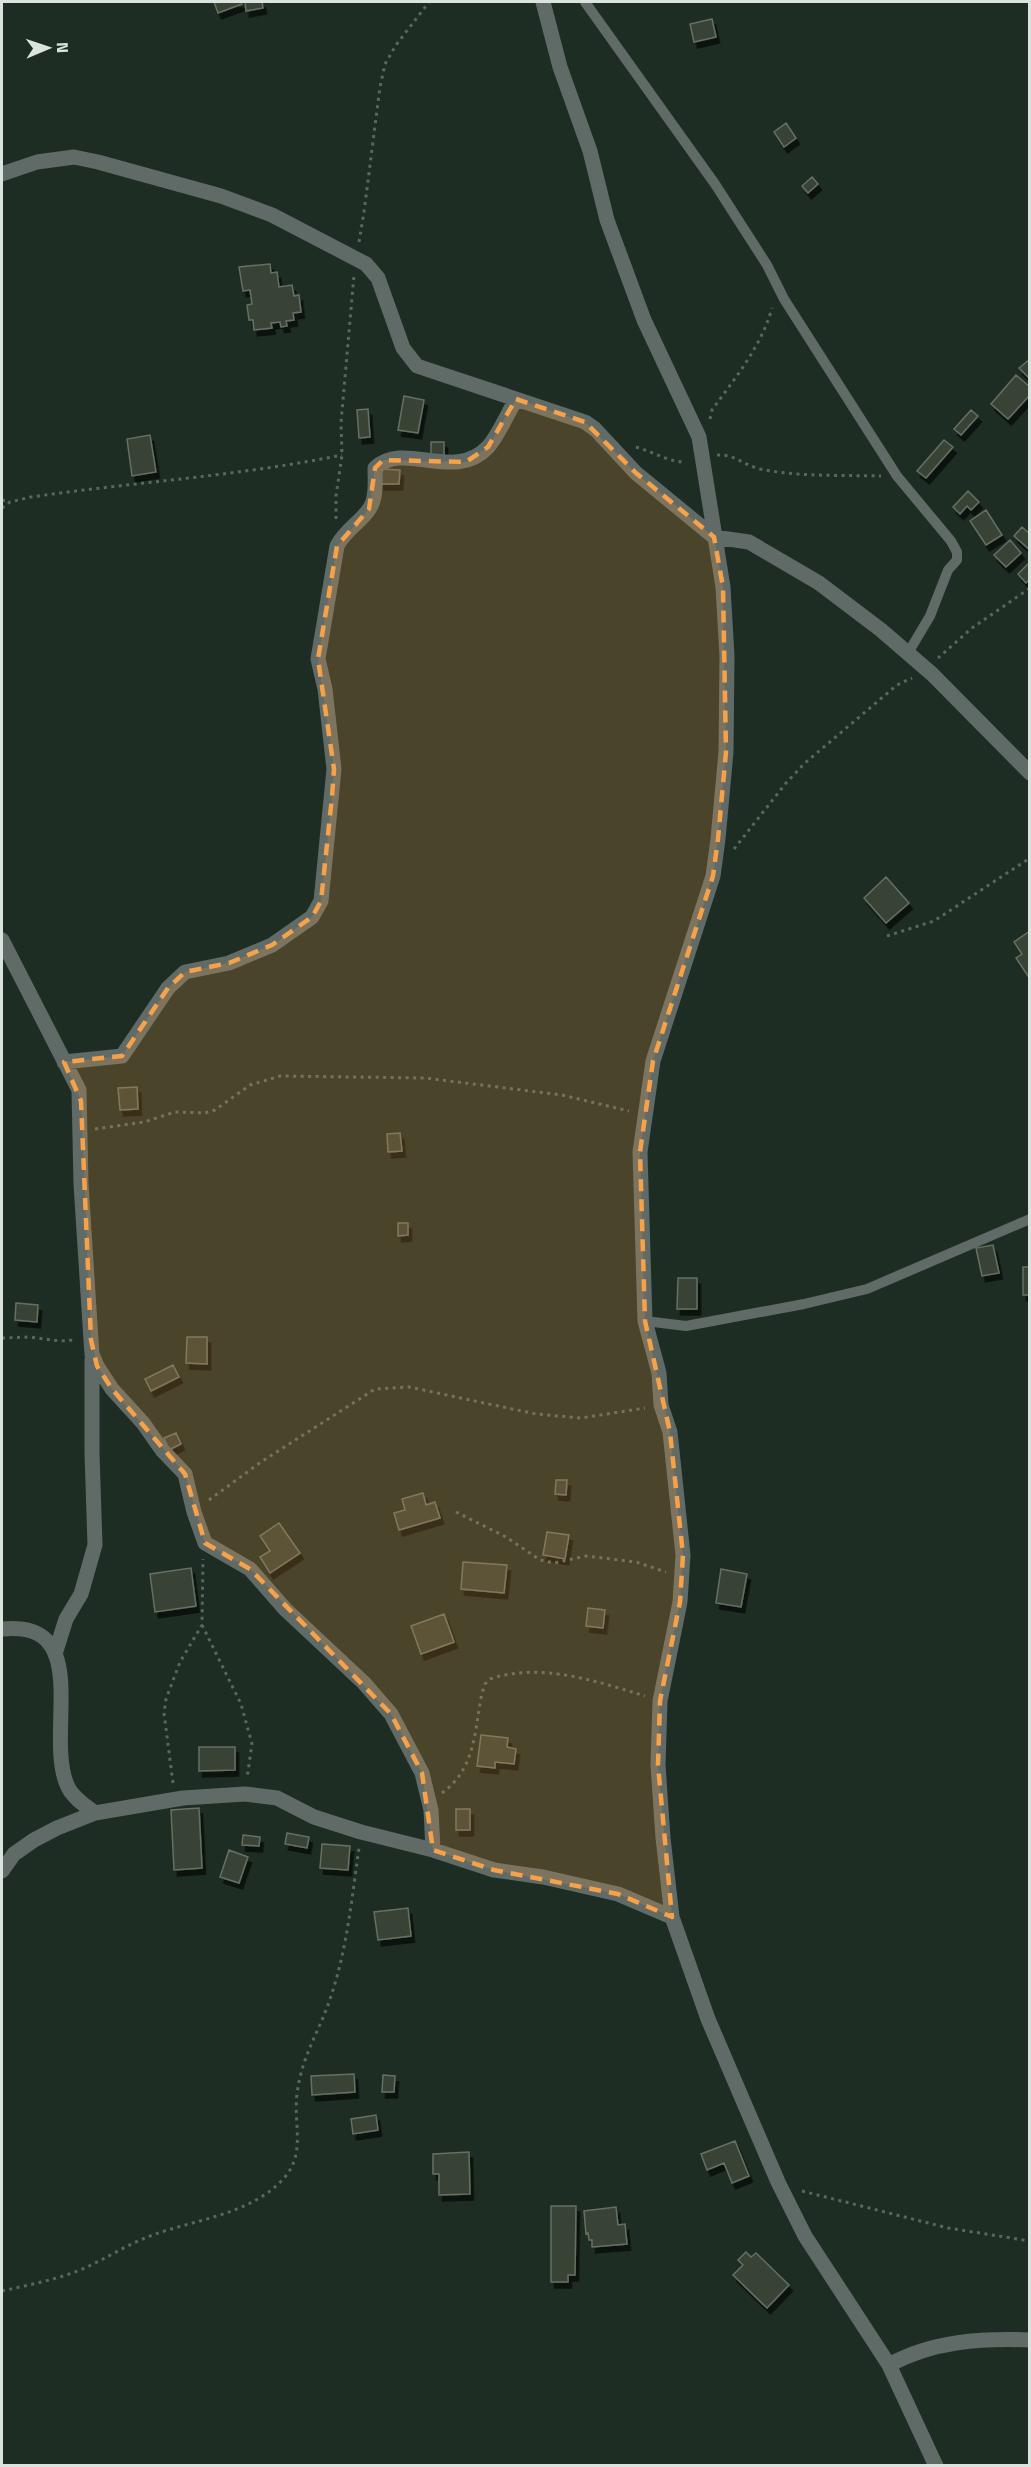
<svg xmlns="http://www.w3.org/2000/svg" width="1031" height="2467" viewBox="0 0 1031 2467" font-family="'Titillium Web',sans-serif">
	<style>
		.building { fill: #394335; stroke: #657061; stroke-width: 1.5; filter: url(#shadow) }
		.lines { fill: none; stroke-linecap: round; stroke-linejoin: round }
		.path { stroke: #5a675f; stroke-width: 3; stroke-dasharray: 3 4.5; stroke-linecap: butt }
		.service { stroke: #606a67; stroke-width: 10 }
		.minor { stroke: #606a67; stroke-width: 15 }
		.marked { fill: #f7a248; fill-opacity: 0.2; stroke: #f7a248; stroke-width: 4.5; stroke-dasharray: 12 8; stroke-linejoin: round }
	</style>
	<defs>
		<filter id="shadow"><feDropShadow dx="3.5" dy="6" stdDeviation="0" flood-color="#0009"/></filter>
	</defs>
	<rect width="100%" height="100%" fill="#1e2d24"/>
	<path class="building" d="M 214,2 L 241,2 L 242,4 L 218,13 Z
		M 245,2 L 262,2 L 263,8 L 246,11 Z
		M 712,19 L 716,37 L 694,42 L 690,24 Z
		M 786,123 L 796,138 L 784,147 L 774,132 Z
		M 812,177 L 818,184 L 808,193 L 802,186 Z
		M 270,264 L 271,273 L 277,272 L 279,287 L 292,285 L 294,296 L 299,295 L 301,312 L 293,313 L 294,320 L 286,321 L 287,326 L 281,327 L 280,322 L 271,323 L 272,328 L 254,330 L 253,320 L 249,320 L 247,305 L 252,304 L 250,290 L 243,291 L 239,267 Z
		M 1030,359 L 1030,379 L 1019,368 Z
		M 1016,375 L 1030,387 L 1030,395 L 1008,419 L 991,404 Z
		M 404,396 L 424,400 L 418,433 L 398,430 Z
		M 368,409 L 370,437 L 359,438 L 357,410 Z
		M 971,410 L 978,416 L 961,435 L 954,429 Z
		M 150,435 L 156,472 L 132,476 L 127,439 Z
		M 944,440 L 953,447 L 926,478 L 917,471 Z
		M 431,442 L 444,442 L 444,456 L 431,456 Z
		M 380,469 L 400,470 L 399,484 L 380,484 Z
		M 968,491 L 979,502 L 971,510 L 967,506 L 960,514 L 953,507 Z
		M 986,510 L 1002,535 L 986,545 L 970,521 Z
		M 1022,527 L 1030,534 L 1030,550 L 1014,536 Z
		M 1010,540 L 1021,553 L 1006,567 L 994,555 Z
		M 1030,562 L 1030,579 L 1026,583 L 1018,574 Z
		M 886,877 L 909,903 L 886,923 L 864,898 Z
		M 1030,931 L 1030,979 L 1016,958 L 1022,954 L 1014,942 Z
		M 137,1087 L 138,1109 L 120,1110 L 118,1088 Z
		M 400,1133 L 402,1151 L 388,1152 L 387,1134 Z
		M 398,1223 L 408,1223 L 408,1235 L 398,1236 Z
		M 993,1245 L 999,1273 L 982,1276 L 976,1248 Z
		M 1023,1267 L 1030,1267 L 1030,1295 L 1023,1295 Z
		M 678,1278 L 697,1278 L 697,1309 L 677,1309 Z
		M 16,1303 L 38,1305 L 37,1322 L 15,1320 Z
		M 187,1337 L 207,1337 L 207,1364 L 186,1363 Z
		M 173,1365 L 179,1377 L 151,1391 L 145,1379 Z
		M 176,1433 L 181,1444 L 169,1450 L 164,1438 Z
		M 556,1480 L 567,1480 L 566,1495 L 555,1494 Z
		M 423,1493 L 426,1505 L 435,1502 L 440,1518 L 399,1530 L 394,1513 L 405,1510 L 402,1499 Z
		M 279,1523 L 300,1553 L 270,1573 L 260,1557 L 270,1551 L 260,1536 Z
		M 547,1532 L 569,1535 L 565,1559 L 543,1555 Z
		M 463,1562 L 507,1565 L 504,1593 L 461,1589 Z
		M 191,1568 L 196,1606 L 155,1612 L 150,1574 Z
		M 721,1569 L 747,1574 L 741,1607 L 716,1603 Z
		M 588,1608 L 605,1610 L 603,1628 L 586,1626 Z
		M 444,1614 L 454,1642 L 421,1654 L 411,1626 Z
		M 481,1735 L 508,1738 L 507,1747 L 516,1749 L 514,1764 L 495,1762 L 495,1768 L 477,1766 Z
		M 199,1747 L 235,1747 L 235,1770 L 199,1771 Z
		M 199,1808 L 202,1868 L 174,1870 L 171,1810 Z
		M 456,1809 L 470,1809 L 470,1830 L 456,1830 Z
		M 287,1833 L 309,1837 L 307,1848 L 285,1844 Z
		M 243,1835 L 260,1837 L 259,1846 L 242,1845 Z
		M 322,1844 L 350,1846 L 348,1870 L 320,1868 Z
		M 229,1850 L 248,1857 L 239,1883 L 220,1877 Z
		M 408,1908 L 411,1936 L 378,1940 L 374,1912 Z
		M 354,2074 L 355,2092 L 312,2095 L 311,2076 Z
		M 383,2075 L 395,2076 L 394,2092 L 382,2092 Z
		M 376,2115 L 378,2130 L 353,2134 L 351,2119 Z
		M 735,2141 L 749,2176 L 732,2183 L 724,2163 L 707,2170 L 701,2154 Z
		M 469,2152 L 470,2194 L 439,2195 L 439,2174 L 433,2174 L 433,2154 Z
		M 551,2206 L 576,2206 L 575,2275 L 568,2275 L 568,2282 L 551,2282 Z
		M 616,2207 L 618,2225 L 625,2224 L 627,2244 L 592,2247 L 592,2240 L 589,2240 L 588,2233 L 586,2234 L 584,2211 Z
		M 746,2252 L 751,2257 L 756,2253 L 789,2285 L 767,2308 L 733,2275 L 743,2265 L 738,2260 Z"/>
	<g class="lines">
		<path class="path" d="M 359,242 L 364,212 L 380,87 L 385,64 L 396,45 L 429,2
			M 710,419 L 712,410 C 735,378 761,347 772,308
			M 636,447 C 654,452 668,462 686,462
			M 717,455 C 734,454 744,465 760,469 C 799,477 841,475 881,476
			M 2,500 L 10,502
			M 2,508 L 10,502 L 31,497 C 135,482 239,476 342,455
			M 336,519 L 336,496 L 342,455 L 341,423 L 354,275
			M 938,658 L 972,628 L 1030,588
			M 734,849 L 786,783 L 805,763 L 897,685 L 912,678
			M 887,936 L 934,921 L 1030,858
			M 95,1129 L 144,1122 L 175,1112 L 205,1113 L 215,1110 L 250,1085 L 280,1076 L 425,1078 L 562,1095 L 629,1111
			M 2,1338 L 30,1337 L 60,1341 L 74,1340
			M 209,1500 L 261,1462 L 375,1389 L 409,1387 L 536,1414 L 581,1418 L 645,1408
			M 456,1512 L 506,1537 L 540,1560 L 554,1563 L 586,1556 L 636,1562 L 666,1572
			M 202,1625 L 241,1704 L 252,1744 L 247,1778
			M 173,1783 L 164,1713 L 166,1699 L 180,1662 L 202,1625 L 203,1559
			M 442,1793 C 476,1768 474,1732 482,1693 L 485,1684 L 490,1679 C 540,1662 596,1681 645,1696
			M 802,2191 L 948,2228 L 1030,2241
			M 2,2291 C 28,2285 55,2280 80,2270 C 104,2260 126,2245 150,2236 C 195,2219 252,2215 285,2177 C 306,2152 293,2122 297,2094 C 302,2054 320,2031 331,1996 C 347,1949 352,1897 359,1848"/>
		<path class="service" d="M 585,2 L 715,184 L 767,265 L 784,299 L 897,476 L 951,541 L 957,552 L 957,560 L 948,570 L 930,616 L 908,653
			M 645,1321 L 686,1326 L 804,1304 L 867,1289 L 1030,1219"/>
		<path class="minor" d="M 543,2 L 560,67 L 590,151 L 607,220 L 644,320 L 699,437 L 723,587 L 727,656 L 726,752 L 718,839 L 713,876 L 653,1061 L 640,1152 L 645,1321 L 659,1373 L 661,1405 L 670,1432 L 683,1555 L 680,1602 L 660,1701 L 658,1765 L 663,1838 L 672,1917 L 708,2019 L 778,2182 L 805,2236 L 889,2365 L 936,2466
			M 2,174 L 37,162 L 74,157 L 98,162 L 221,196 L 272,215 L 366,264 L 378,278 L 403,348 L 417,366 L 585,422 L 595,429 L 636,473 L 714,537 L 749,542 L 819,583 L 881,630 L 932,674 L 1030,773
			M 2,940 L 79,1090 L 81,1184 L 91,1340 L 92,1354 L 97,1366 L 112,1389 L 143,1423 L 162,1450 L 185,1474 L 194,1512 L 205,1543 L 250,1569 L 285,1609 L 364,1683 L 391,1714 L 422,1773 L 431,1810 L 433,1850
			M 64,1062 L 122,1056 L 168,988 L 185,972 L 229,963 L 272,945 L 312,917 L 321,901 L 334,769 L 325,689 L 318,659 L 337,546 C 345,528 371,517 374,497 C 376,488 375,477 375,468 C 405,440 454,483 488,447 C 498,436 508,413 516,399
			M 2,1629 C 96,1619 43,1736 68,1787 C 73,1798 86,1806 95,1813
			M 55,1654 L 66,1619 L 81,1594 L 95,1545 L 92,1453 L 92,1359
			M 2,1871 L 14,1854 L 34,1840 L 57,1828 L 95,1813 L 183,1798 L 245,1794 L 277,1798 L 314,1817 L 361,1832 L 433,1850 L 494,1870 L 543,1877 L 618,1894 L 672,1917
			M 889,2365 C 932,2341 982,2338 1030,2340"/>
	</g>
	<path class="marked" d="M 516,399 L 585,422 L 636,473 L 714,537 L 723,587 L 726,752 L 718,839 L 713,876 L 653,1061 L 640,1152 L 645,1321 L 670,1432 L 683,1555 L 680,1602 L 660,1701 L 658,1765 L 672,1917 L 618,1894 L 494,1870 L 433,1850 L 422,1773 L 391,1714 L 250,1569 L 205,1543 L 185,1474 L 112,1389 L 97,1366 L 91,1340 L 81,1101 L 64,1062 L 122,1056 L 168,988 L 185,972 L 229,963 L 272,945 L 312,917 L 321,901 L 332,797 L 334,769 L 318,659 L 337,546 L 369,509 L 375,468 L 383,460 L 466,462 L 488,447 Z"/>
	<rect width="1031" height="2467" fill="none" stroke="#dae3dd" stroke-width="6"/>
	<g transform="translate(48 48) rotate(88)" stroke="#1e2d24" stroke-width="4.5" paint-order="stroke">
	<path d="M0-4.5L10 22L0 15L-10 22Z" fill="#dae3dd"/>
	<text y="-9" font-size="16" font-weight="bold" text-anchor="middle" fill="#dae3dd">N</text>
	</g>
</svg>
